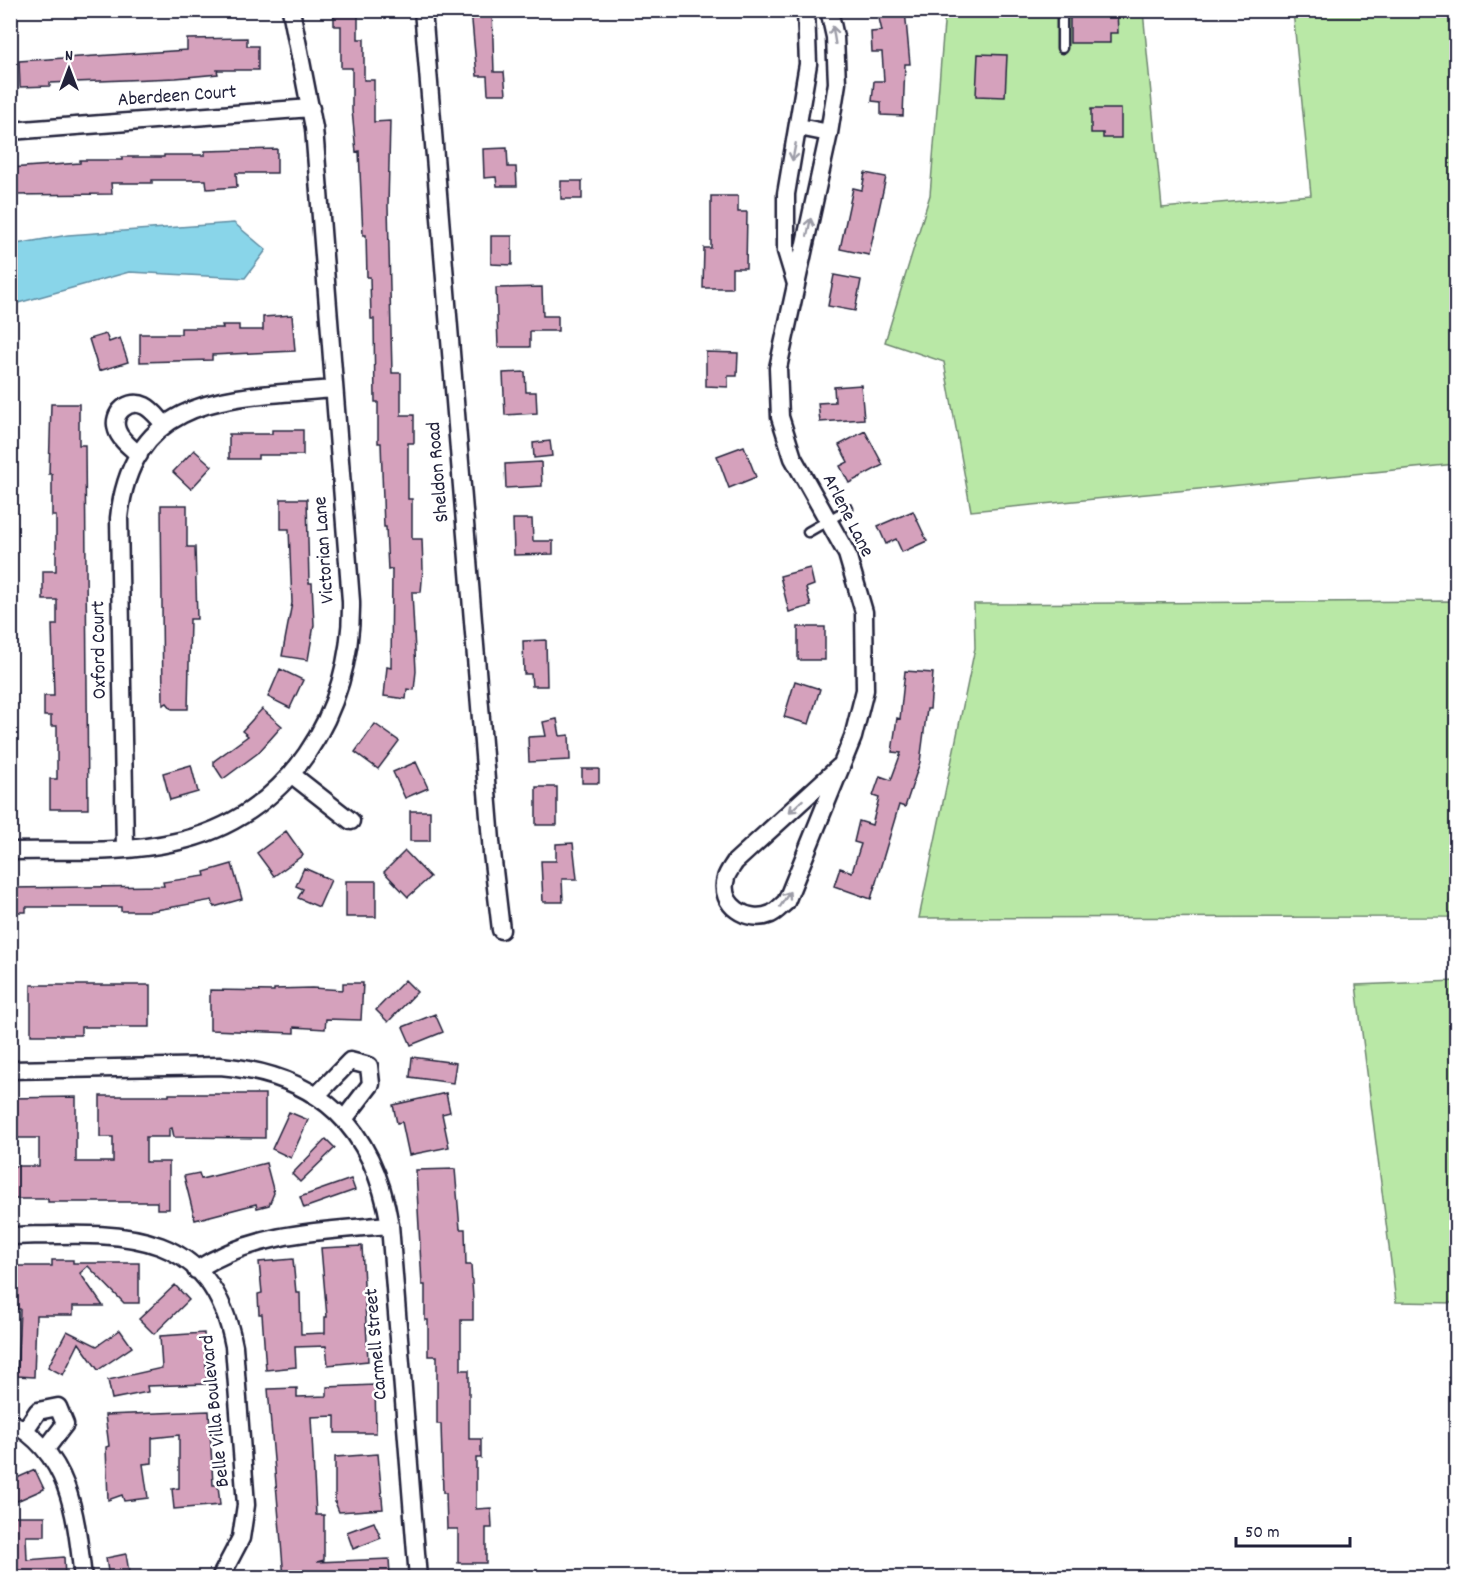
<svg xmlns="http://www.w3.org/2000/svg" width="1467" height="1588" viewBox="0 0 1467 1588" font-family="Dekko,sans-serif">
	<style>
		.green { fill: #b9e8a6; stroke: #6e8570; stroke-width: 1.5 }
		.water { fill: #89d5e9; stroke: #608da3; stroke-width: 1.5 }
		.building { fill: #d5a1bc; stroke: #22223b; stroke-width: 1.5 }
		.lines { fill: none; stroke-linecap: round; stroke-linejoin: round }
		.service-casing { stroke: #22223b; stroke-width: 13 }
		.minor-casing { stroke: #22223b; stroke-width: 21 }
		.service { stroke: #fff; stroke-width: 8 }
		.minor { stroke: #fff; stroke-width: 16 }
		.oneway { stroke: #9c9ca7 }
		.labels { text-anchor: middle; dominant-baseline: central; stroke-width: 5; stroke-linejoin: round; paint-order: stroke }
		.street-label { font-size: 20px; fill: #22223b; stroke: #fff }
	</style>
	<rect width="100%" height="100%" fill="#fff"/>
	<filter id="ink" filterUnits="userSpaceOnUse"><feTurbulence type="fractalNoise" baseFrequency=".0167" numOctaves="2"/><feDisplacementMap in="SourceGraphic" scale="12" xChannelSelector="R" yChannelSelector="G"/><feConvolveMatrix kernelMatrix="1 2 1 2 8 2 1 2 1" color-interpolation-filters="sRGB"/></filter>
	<g filter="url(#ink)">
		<path class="green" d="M 945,11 L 1143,11 L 1162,208 L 1311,195 L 1293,11 L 1456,11 L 1456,464 L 971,511 L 944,362 L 885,342 L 930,195 Z
			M 1456,601 L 1456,917 L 919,918 L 975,648 L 974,604 Z
			M 1456,981 L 1456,1303 L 1396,1302 L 1356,985 Z"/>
		<path class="water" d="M 234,223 L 266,250 L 245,278 L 129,272 L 11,305 L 11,245 L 68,235 Z"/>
		<path class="building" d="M 334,10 L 358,10 L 358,39 L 364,39 L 364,80 L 374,80 L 374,122 L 390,121 L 388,206 L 392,373 L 401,373 L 401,415 L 414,415 L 414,443 L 408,443 L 408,499 L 412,499 L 412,539 L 422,539 L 423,569 L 421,592 L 412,592 L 416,671 L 414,690 L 407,689 L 406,699 L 384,696 L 387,667 L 391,668 L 392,569 L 388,570 L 386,527 L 384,527 L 381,443 L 378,443 L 378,402 L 375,402 L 374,319 L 371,319 L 370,277 L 367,277 L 366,235 L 363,235 L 359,151 L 356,152 L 352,110 L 352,68 L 341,68 L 341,26 L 334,26 Z
			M 471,10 L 492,10 L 494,72 L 504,72 L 506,94 L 488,94 L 487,76 L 477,76 Z
			M 877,10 L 905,10 L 910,64 L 905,64 L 903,116 L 881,115 L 881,102 L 872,101 L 874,81 L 884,81 L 882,52 L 872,52 L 871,32 L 882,31 Z
			M 1070,10 L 1117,10 L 1118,33 L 1110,33 L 1110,43 L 1070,43 Z
			M 247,38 L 247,46 L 258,46 L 258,70 L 217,70 L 218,74 L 176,78 L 50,83 L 50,86 L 20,87 L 19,61 L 187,50 L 187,39 Z
			M 978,54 L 1007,55 L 1005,97 L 976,96 Z
			M 1091,109 L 1121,109 L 1121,138 L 1103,138 L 1103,133 L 1091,133 Z
			M 507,148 L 508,167 L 516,167 L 517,186 L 497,186 L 496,177 L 484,178 L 483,149 Z
			M 277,149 L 277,173 L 236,173 L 237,187 L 207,189 L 206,180 L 152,180 L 152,183 L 111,183 L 112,194 L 10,195 L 10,168 L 80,163 L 80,160 L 122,160 L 122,157 L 164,157 L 164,155 L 205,155 L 205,151 Z
			M 865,173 L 886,177 L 869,255 L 840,249 L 853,188 L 862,190 Z
			M 561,181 L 582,181 L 582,199 L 561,199 Z
			M 711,196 L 738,196 L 738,212 L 747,212 L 746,268 L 732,268 L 732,288 L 703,288 L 704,248 L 711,248 Z
			M 491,236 L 512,236 L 512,265 L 491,264 Z
			M 834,275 L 861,280 L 855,311 L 828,306 Z
			M 542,287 L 543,316 L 558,316 L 558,331 L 530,331 L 530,347 L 498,347 L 496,288 Z
			M 292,315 L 295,351 L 212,355 L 212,360 L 140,362 L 140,334 L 181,334 L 181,328 L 223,328 L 222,325 L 239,325 L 239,330 L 263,330 L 263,317 Z
			M 106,334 L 109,342 L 120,338 L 128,362 L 99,371 L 89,339 Z
			M 706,352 L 738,353 L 737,376 L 728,376 L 728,387 L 706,386 Z
			M 525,372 L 526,392 L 536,392 L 537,413 L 505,415 L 503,373 Z
			M 861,385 L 864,419 L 820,422 L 818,403 L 835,402 L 834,387 Z
			M 51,404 L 79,404 L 79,445 L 85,445 L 88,809 L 50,809 L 50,779 L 57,779 L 57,726 L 51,726 L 51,716 L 44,716 L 44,696 L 54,696 L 52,625 L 57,625 L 57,600 L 43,600 L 43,571 L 56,571 L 56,516 L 52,516 L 52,474 L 49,474 Z
			M 272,430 L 303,430 L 303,455 L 258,455 L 258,459 L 229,459 L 229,434 L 272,434 Z
			M 865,431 L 883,465 L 849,483 L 840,466 L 848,462 L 839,445 Z
			M 550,441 L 552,456 L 534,458 L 533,443 Z
			M 744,446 L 756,477 L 729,488 L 717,456 Z
			M 194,450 L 212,466 L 191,489 L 173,472 Z
			M 541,462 L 542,486 L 506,488 L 505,464 Z
			M 281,499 L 307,499 L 309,583 L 312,583 L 314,625 L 308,660 L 282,656 L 292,603 L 289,529 L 281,529 Z
			M 161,505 L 187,505 L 187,547 L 195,547 L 197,619 L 190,619 L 188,709 L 172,709 L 167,703 L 163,705 Z
			M 913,511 L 927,541 L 902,552 L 896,539 L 886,544 L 878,526 Z
			M 513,519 L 532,519 L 533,541 L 553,541 L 553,554 L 514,555 Z
			M 810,568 L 814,585 L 806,588 L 811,606 L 789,612 L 780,576 Z
			M 798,627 L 825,627 L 825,660 L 798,660 Z
			M 546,640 L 547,686 L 532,686 L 531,674 L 524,674 L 523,641 Z
			M 280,669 L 303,680 L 290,708 L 268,697 Z
			M 905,671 L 933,673 L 930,709 L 927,709 L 920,762 L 905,807 L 899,805 L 871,899 L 834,886 L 840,868 L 852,872 L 861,844 L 854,842 L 859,821 L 872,825 L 879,798 L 873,796 L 880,776 L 891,780 L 901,753 L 892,752 L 897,718 L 900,719 Z
			M 795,681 L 820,689 L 809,724 L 784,717 Z
			M 262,709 L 282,726 L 258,753 L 223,779 L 214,765 L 214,761 L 248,736 L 242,731 Z
			M 557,719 L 560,736 L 569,735 L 570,760 L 529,762 L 528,737 L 546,736 L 543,722 Z
			M 375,724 L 399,741 L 378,769 L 355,752 Z
			M 416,762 L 428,788 L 405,798 L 393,772 Z
			M 191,765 L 198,792 L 170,800 L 163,773 Z
			M 582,769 L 599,769 L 599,783 L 582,783 Z
			M 536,787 L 557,787 L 557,825 L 536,825 Z
			M 410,811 L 430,811 L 430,841 L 410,841 Z
			M 286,831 L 303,855 L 274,876 L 257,853 Z
			M 573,843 L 577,879 L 562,879 L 563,902 L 543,902 L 541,861 L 556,861 L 556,844 Z
			M 405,851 L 430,877 L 408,897 L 384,872 Z
			M 232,864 L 242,899 L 214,907 L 212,900 L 151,911 L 121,911 L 121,907 L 26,907 L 26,912 L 10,912 L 10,888 L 164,886 L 163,882 L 205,876 L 204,872 Z
			M 304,868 L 331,880 L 319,907 L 298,898 L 303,889 L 296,886 Z
			M 346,881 L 376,881 L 376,917 L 346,917 Z
			M 405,980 L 417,992 L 388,1022 L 376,1010 Z
			M 343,983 L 363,983 L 361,1020 L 326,1019 L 325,1029 L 294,1027 L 294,1033 L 210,1030 L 210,990 L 274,991 L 274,989 L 312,988 L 343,990 Z
			M 31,985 L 150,985 L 150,1027 L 81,1027 L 81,1035 L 31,1035 Z
			M 435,1014 L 443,1032 L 411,1045 L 403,1027 Z
			M 412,1057 L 456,1063 L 453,1083 L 410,1077 Z
			M 446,1093 L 450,1112 L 442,1114 L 449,1147 L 409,1155 L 402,1122 L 397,1123 L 393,1105 Z
			M 169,1094 L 265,1094 L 265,1138 L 174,1137 L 172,1128 L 169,1129 L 169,1137 L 146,1137 L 146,1162 L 169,1162 L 169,1209 L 157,1209 L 157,1202 L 48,1202 L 48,1199 L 10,1199 L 10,1166 L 39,1166 L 39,1138 L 10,1138 L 10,1098 L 76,1097 L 76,1162 L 113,1162 L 113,1137 L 100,1137 L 100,1096 L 169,1096 Z
			M 289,1112 L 308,1120 L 291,1158 L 272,1149 Z
			M 326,1139 L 335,1148 L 300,1182 L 292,1174 Z
			M 266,1163 L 274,1193 L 269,1205 L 257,1208 L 256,1204 L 195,1220 L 184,1176 L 199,1173 L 201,1179 Z
			M 455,1169 L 460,1229 L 465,1229 L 466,1265 L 471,1265 L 473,1299 L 473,1320 L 461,1320 L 461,1370 L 469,1370 L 469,1439 L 481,1439 L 481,1458 L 476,1458 L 476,1509 L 491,1508 L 492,1528 L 486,1528 L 486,1563 L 458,1563 L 458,1529 L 447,1529 L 446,1493 L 443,1493 L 441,1424 L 437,1424 L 437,1356 L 428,1356 L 428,1320 L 425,1320 L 425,1285 L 422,1285 L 416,1170 Z
			M 351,1179 L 355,1190 L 304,1208 L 300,1197 Z
			M 362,1246 L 368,1361 L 328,1365 L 326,1346 L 295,1347 L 296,1367 L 266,1370 L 262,1314 L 259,1314 L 258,1294 L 262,1293 L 259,1262 L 293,1259 L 296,1293 L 300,1293 L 301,1334 L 325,1333 L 325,1317 L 327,1317 L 321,1248 Z
			M 52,1260 L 73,1260 L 73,1263 L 139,1263 L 139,1303 L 124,1303 L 88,1266 L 80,1273 L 103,1306 L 73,1306 L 73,1315 L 36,1315 L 34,1377 L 17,1376 L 20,1309 L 17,1309 L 17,1266 L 52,1266 Z
			M 175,1285 L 189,1300 L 154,1334 L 139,1319 Z
			M 120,1330 L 132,1347 L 98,1370 L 79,1343 L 63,1375 L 48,1367 L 67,1331 L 97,1346 Z
			M 204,1333 L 207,1384 L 147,1386 L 148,1392 L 112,1399 L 108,1380 L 162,1368 L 160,1336 Z
			M 375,1385 L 376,1433 L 335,1433 L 335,1416 L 311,1417 L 316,1515 L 324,1515 L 324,1560 L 317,1562 L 389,1559 L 390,1574 L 284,1578 L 268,1389 L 297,1388 L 297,1397 L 327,1396 L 327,1387 Z
			M 209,1411 L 213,1485 L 218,1485 L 220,1505 L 174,1509 L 172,1489 L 179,1488 L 179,1435 L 152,1438 L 152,1463 L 143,1464 L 148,1498 L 124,1501 L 122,1495 L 108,1500 L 106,1447 L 109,1446 L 105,1415 Z
			M 378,1454 L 383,1509 L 339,1512 L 335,1502 L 335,1457 Z
			M 35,1470 L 44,1489 L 10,1504 L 10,1481 Z
			M 12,1516 L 45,1516 L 45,1536 L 26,1536 L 27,1560 L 64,1557 L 65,1578 L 15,1578 Z
			M 374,1522 L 381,1538 L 353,1549 L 347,1532 Z
			M 126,1554 L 130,1578 L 109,1578 L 106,1558 Z"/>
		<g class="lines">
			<defs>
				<path id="service" d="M 1062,48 L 1062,10
					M 808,532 L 848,509"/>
				<path id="minor" d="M 423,10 L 492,853 L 501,930
					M 829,10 L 835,37 L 837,83 L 829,133 L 778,368 L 780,417 L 793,458 L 847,554 L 864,612 L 865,690 L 853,737 L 786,902 C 781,906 776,912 771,914 C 748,924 718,905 726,878 C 727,873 732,867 735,862 L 839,767
					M 799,127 L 829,133
					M 10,131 L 311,108
					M 796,284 L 786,251 L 786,194 L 808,64 L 806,10
					M 139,455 C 132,448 120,440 117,430 C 111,413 129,398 145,406 C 153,410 159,419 165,425
					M 291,774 L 351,821
					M 125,848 L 119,518 C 133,390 235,398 334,389
					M 10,851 C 65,850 122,854 175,842 C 289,818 353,712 351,601 L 314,128 L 291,10
					M 10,1070 L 220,1066 C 320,1075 373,1126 390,1225 L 418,1578
					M 317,1095 L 350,1061 L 369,1066 L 371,1084 L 345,1118
					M 10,1236 C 111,1234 210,1220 234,1346 L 246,1505 L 241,1538 L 220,1578
					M 196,1270 C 255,1232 321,1231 390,1225
					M 10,1422 C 71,1453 76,1517 83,1578
					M 25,1430 L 38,1411 L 58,1407 L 65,1424 L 46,1449"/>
			</defs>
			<use href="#service" class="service-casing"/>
			<use href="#minor" class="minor-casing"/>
			<use href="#service" class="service"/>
			<use href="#minor" class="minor"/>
		</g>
		<defs><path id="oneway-shaft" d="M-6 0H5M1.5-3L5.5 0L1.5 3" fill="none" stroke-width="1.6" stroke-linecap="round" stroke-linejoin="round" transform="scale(1.5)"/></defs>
		<g class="oneway">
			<use href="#oneway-shaft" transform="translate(834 35) rotate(-99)"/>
			<use href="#oneway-shaft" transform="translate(794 152) rotate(101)"/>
			<use href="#oneway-shaft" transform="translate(809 227) rotate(-78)"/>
			<use href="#oneway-shaft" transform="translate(796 806) rotate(138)"/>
			<use href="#oneway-shaft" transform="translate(785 899) rotate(-57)"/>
		</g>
	</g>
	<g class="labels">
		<g class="street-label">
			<text transform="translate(177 97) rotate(-4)">Aberdeen Court</text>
			<text transform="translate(439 472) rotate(-95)">Sheldon Road</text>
			<text transform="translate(847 516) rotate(63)">Arlene Lane</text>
			<text transform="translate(325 550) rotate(-94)">Victorian Lane</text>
			<text transform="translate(100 650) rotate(-91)">Oxford Court</text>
			<text transform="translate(377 1344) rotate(-95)">Carmell Street</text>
			<text transform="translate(216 1411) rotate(-96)">Belle Villa Boulevard</text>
		</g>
	</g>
	<rect width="1467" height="1588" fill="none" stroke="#fff" stroke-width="36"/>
	<rect x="18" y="18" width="1431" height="1552" fill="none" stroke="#22223b" stroke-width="2" filter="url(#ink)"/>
	<g transform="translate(69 69)" stroke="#ffffff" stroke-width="4.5" paint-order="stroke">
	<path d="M0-4.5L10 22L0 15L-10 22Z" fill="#22223b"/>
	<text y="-9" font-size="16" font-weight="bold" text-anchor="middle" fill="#22223b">N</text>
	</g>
	<path d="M1236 1537v9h114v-9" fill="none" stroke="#22223b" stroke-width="3"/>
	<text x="1245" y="1537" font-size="18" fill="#22223b" stroke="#ffffff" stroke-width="4.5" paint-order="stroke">50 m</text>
</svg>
